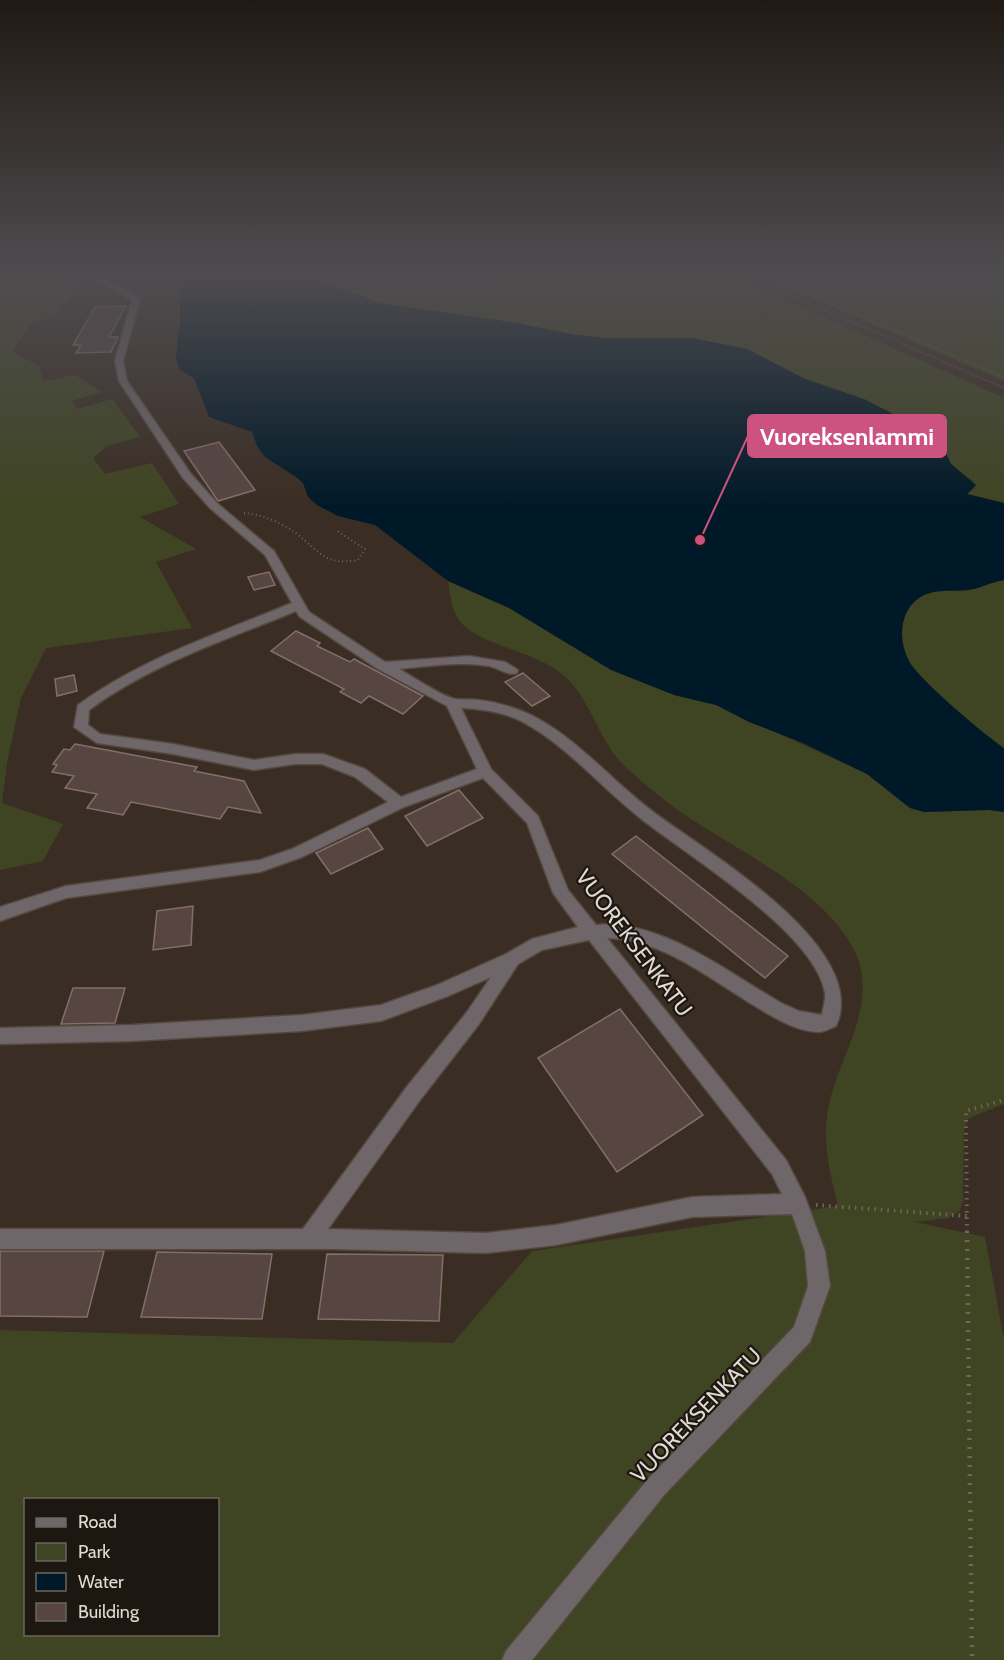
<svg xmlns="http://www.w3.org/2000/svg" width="1004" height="1660" viewBox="0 0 1004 1660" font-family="Cabin,sans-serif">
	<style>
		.green { fill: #3f4523; fill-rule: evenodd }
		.water { fill: #001928 }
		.building { fill: #574541; stroke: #836f6a; stroke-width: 1.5 }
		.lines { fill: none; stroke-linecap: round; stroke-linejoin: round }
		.minor-casing { stroke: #55493f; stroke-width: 3 }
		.path-far3 { stroke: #71655d; stroke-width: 1.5; stroke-dasharray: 1 2; stroke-linecap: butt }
		.path-far2 { stroke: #71655d; stroke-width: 2; stroke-dasharray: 1 3; stroke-linecap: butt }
		.path-far1 { stroke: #71655d; stroke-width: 4; stroke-dasharray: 1.5 5; stroke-linecap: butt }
		.path { stroke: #71655d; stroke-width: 4.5; stroke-dasharray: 2 7; stroke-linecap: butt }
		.minor { fill: #6f6669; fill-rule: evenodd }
		.labels { text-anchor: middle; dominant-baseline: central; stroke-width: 4.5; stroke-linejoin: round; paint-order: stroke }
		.street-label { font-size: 22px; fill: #e2d9d3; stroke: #1d1712 }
		.leader { fill: none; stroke: #cc527f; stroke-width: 2 }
		.callout-dot { fill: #cc527f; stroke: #1d1712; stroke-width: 2 }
		.callout { fill: #cc527f; stroke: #cc527f; stroke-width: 2 }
		.callout-label { font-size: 24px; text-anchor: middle; font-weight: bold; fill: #fff }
	</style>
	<rect width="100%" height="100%" fill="#3a2d23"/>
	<path class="green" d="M 0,274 L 69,275 L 77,288 L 56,316 L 31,323 L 12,352 L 39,366 L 43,381 L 75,375 L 102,392 L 71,401 L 78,409 L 112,399 L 140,437 L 107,446 L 93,458 L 105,474 L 152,463 L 179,504 L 140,517 L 196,549 L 156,562 L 192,628 L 46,648 L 21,698 L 7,763 L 2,803 L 63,824 L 43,861 L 0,870 Z
		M 306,274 L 728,274 L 1004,398 L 1004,503 L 967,494 L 975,488 L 973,481 L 950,464 L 943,446 L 931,433 L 864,400 L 803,378 L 747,349 L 692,338 L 605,338 L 577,335 L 516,323 L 379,303 Z
		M 756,274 L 1004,274 L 1004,381 Z
		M 1004,580 L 1004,748 C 985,735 918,679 909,661 C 898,640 899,612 919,598 C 934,588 952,592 969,590 C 980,588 991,582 1004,580 Z
		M 448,581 L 509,608 L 674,695 L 716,705 L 867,774 L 910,808 L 924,812 L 989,810 L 1004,812 L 1004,1104 L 969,1118 L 964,1130 L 963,1200 L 960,1211 L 948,1218 L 915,1222 L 985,1237 L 1004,1339 L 1004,1660 L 0,1660 L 0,1330 L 453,1343 L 532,1251 L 838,1206 C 831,1178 823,1144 827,1116 C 834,1060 882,1007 854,950 C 821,884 724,846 667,802 C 654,792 641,781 629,770 C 597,743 593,699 562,674 C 535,651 477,645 459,620 C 451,609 450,593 448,581 ZM 26,1500 L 218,1500 L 218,1634 L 26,1634 Z"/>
	<path class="water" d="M 187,274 L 306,274 L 379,303 L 516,323 L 577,335 L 605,338 L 692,338 L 747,349 L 803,378 L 864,399 L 931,433 L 943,446 L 951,464 L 976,485 L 967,494 L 1004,503 L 1004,580 C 991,582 981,588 969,590 C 952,592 934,588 919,598 C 899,612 898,640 909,661 C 918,679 985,735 1004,748 L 1004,812 L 989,810 L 924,812 L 910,808 L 867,774 L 803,743 L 749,722 L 716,705 L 674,695 L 611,670 L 509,608 L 448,581 L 375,525 L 338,516 L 317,505 L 308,497 L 303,483 L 296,477 L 265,457 L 257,446 L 252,432 L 209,417 L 194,378 L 180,370 L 176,358 L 180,322 L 180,286 Z"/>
	<path class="building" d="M 126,306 L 109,337 L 118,337 L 111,352 L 76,353 L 81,345 L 73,345 L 95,307 Z
		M 219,442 L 255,490 L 218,501 L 184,451 Z
		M 269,572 L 275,585 L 254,590 L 248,577 Z
		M 296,631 L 320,643 L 317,646 L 350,662 L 354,659 L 423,696 L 403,714 L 369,696 L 361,703 L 340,692 L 344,689 L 271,651 Z
		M 523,673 L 550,696 L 532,706 L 505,682 Z
		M 74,675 L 77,691 L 57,696 L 55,679 Z
		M 75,744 L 197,767 L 194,771 L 244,781 L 261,813 L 228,807 L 220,819 L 131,802 L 123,815 L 87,808 L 97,794 L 65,788 L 74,776 L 52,772 L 57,765 L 53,764 L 64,749 L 70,750 Z
		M 459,790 L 483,818 L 427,846 L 405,816 Z
		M 368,828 L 383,849 L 331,874 L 316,853 Z
		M 636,836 L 788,956 L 765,978 L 612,854 Z
		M 193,906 L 191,945 L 153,950 L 157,911 Z
		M 73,988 L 125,988 L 115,1023 L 61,1024 Z
		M 620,1009 L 703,1115 L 617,1172 L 538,1058 Z
		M 0,1251 L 104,1251 L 87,1317 L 0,1316 Z
		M 157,1252 L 272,1254 L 262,1319 L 141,1317 Z
		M 327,1254 L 443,1255 L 439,1321 L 318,1319 Z"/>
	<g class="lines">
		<defs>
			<path id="minor" d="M 87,274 L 96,274 L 140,299 L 123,361 L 127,381 L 191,474 L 218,504 L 274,551 L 309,612 L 385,662 L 469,656 L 505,662 L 518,670 L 517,673 C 507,676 499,668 489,666 C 460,661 428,666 399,669 C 414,677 439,695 455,699 C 462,700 471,699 478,700 C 496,702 514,707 531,715 C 577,738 611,780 652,811 C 703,850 872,947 836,1026 C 831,1028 824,1032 819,1032 C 797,1032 773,1017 755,1006 C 710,979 662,939 607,938 L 786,1160 L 805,1197 L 825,1251 L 830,1286 L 810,1342 L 665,1494 L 532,1660 L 502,1660 L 506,1651 L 649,1478 L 794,1327 L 808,1286 L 805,1251 L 792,1214 L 692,1217 L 556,1245 L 486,1253 L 332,1249 L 0,1249 L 0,1229 L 303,1229 L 406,1088 L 467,1012 L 491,977 L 448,996 L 381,1021 L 302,1031 L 132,1041 L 0,1044 L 0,1028 L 132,1025 L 302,1015 L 381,1005 L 437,985 L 506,954 L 532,939 L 578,927 L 553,893 L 527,823 L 483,778 L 404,807 L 302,857 L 260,872 L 66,898 L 0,921 L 0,907 L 66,886 L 260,860 L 292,849 L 388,802 L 355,777 L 322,764 L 295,764 L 254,770 L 173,754 L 97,743 L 74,727 L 78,705 C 142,658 220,633 292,603 L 265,555 L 210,508 L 183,478 L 119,381 L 115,361 L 132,300 ZM 296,611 L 300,617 L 378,669 L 447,706 L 477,769 L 401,797 L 365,769 L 323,754 L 295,754 L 254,760 L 173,744 L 100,734 L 88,725 L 89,710 C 151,664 226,640 296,611 ZM 461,708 C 482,709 504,712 523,722 C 567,746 600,786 639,817 C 686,855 815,932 825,993 C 826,999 823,1008 822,1015 L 799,1011 L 781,1003 C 727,972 661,919 596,925 L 568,890 L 538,816 L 491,769 ZM 589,940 L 772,1174 L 782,1194 L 692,1197 L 556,1225 L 486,1233 L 328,1229 L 420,1100 L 479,1024 L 518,964 L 542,950 Z"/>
		</defs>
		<use href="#minor" class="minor-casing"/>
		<path class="path-far3" d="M 742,274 L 1004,388
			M 762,274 L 1004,377"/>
		<path class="path-far2" d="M 244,513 C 261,514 283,523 297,534 C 320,552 325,566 358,560 L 365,549 L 336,530"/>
		<path class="path-far1" d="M 816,1205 L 967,1216
			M 967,1232 L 966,1111 L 1004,1100"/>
		<path class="path" d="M 967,1231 L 972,1660"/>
		<use href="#minor" class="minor"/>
	</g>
	<linearGradient id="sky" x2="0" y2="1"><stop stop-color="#201913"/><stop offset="0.54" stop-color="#4f4c50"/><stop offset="1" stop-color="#4f4c50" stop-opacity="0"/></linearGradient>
	<rect width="1004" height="506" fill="url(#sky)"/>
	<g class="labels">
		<g class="street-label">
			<text transform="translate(634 943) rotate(53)">VUOREKSENKATU</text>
			<text transform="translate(696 1415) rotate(-46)">VUOREKSENKATU</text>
		</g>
	</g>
	<path class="leader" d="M700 540L748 436"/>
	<circle class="callout-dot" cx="700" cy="540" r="6"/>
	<rect class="callout" x="748" y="415" width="198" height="42" rx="6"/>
	<g class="callout-label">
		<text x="847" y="445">Vuoreksenlammi</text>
	</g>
	<rect x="24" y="1498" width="195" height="138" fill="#1d1712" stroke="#6c655f" stroke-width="1.5"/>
	<rect x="36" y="1518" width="30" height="9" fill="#6f6669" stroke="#6c655f" stroke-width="1.5"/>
	<text x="78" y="1528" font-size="18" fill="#e2d9d3">Road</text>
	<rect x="36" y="1543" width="30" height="18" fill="#3f4523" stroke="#6c655f" stroke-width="1.5"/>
	<text x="78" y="1558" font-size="18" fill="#e2d9d3">Park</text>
	<rect x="36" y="1573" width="30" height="18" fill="#001928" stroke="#6c655f" stroke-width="1.5"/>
	<text x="78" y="1588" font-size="18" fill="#e2d9d3">Water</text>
	<rect x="36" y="1603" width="30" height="18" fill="#574541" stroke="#6c655f" stroke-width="1.5"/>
	<text x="78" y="1618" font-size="18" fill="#e2d9d3">Building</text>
</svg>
